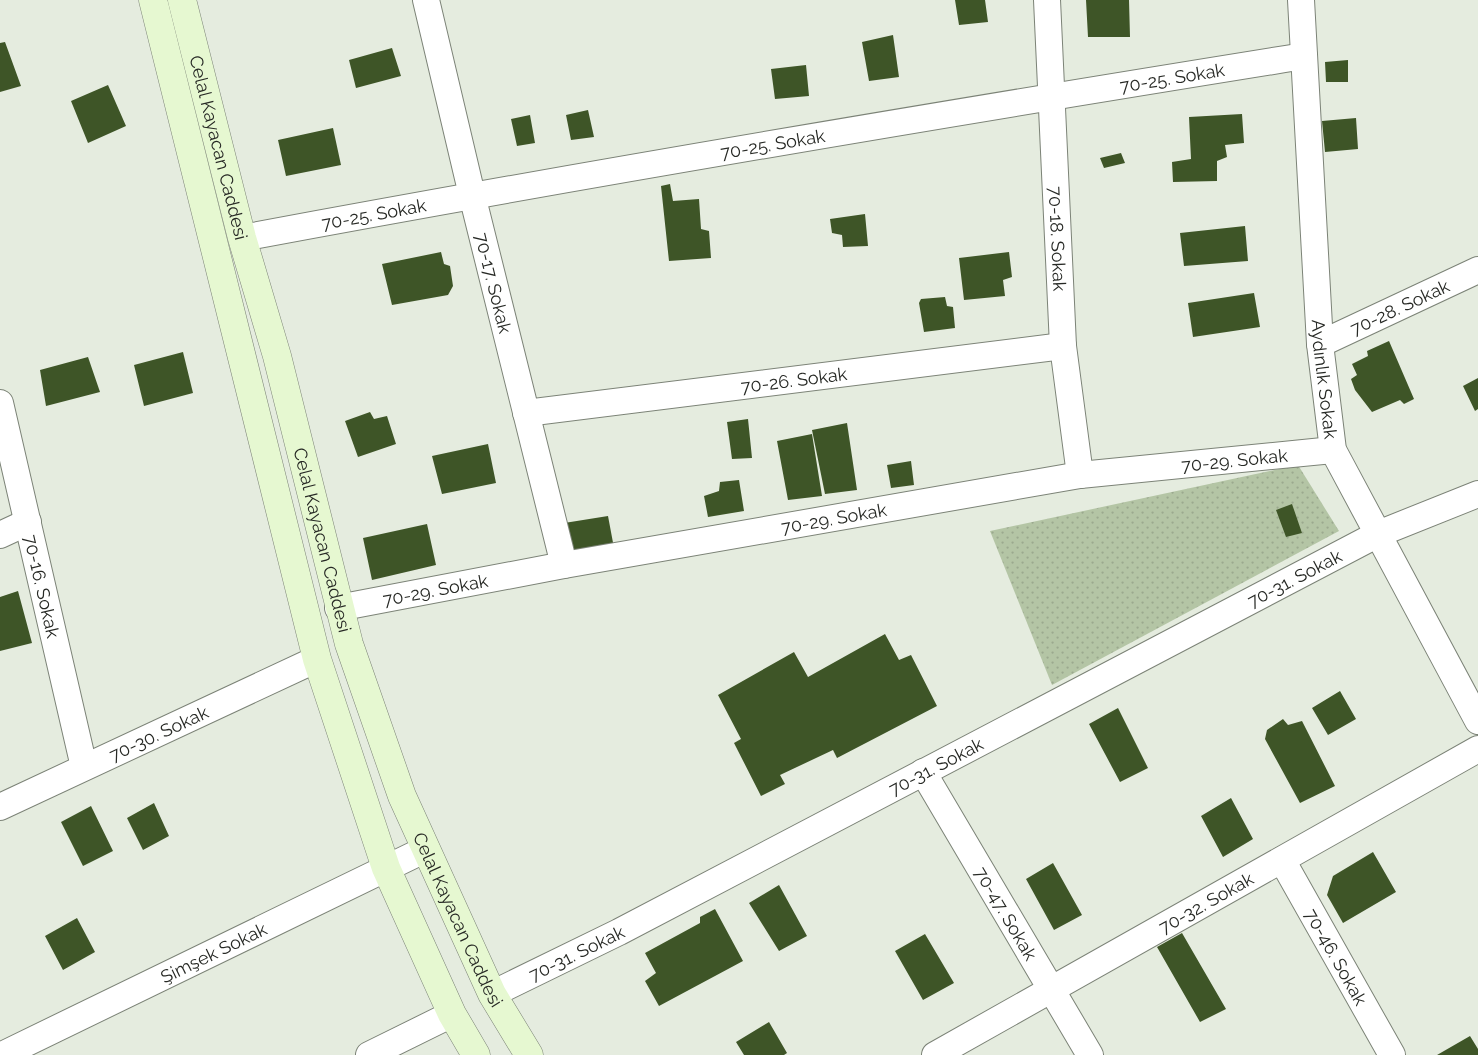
<svg xmlns="http://www.w3.org/2000/svg" width="1478" height="1055" viewBox="0 0 1478 1055" font-family="Raleway,sans-serif">
	<style>
		.green { fill: url(#green-dots) }
		.building { fill: #3e5527 }
		.lines { fill: none; stroke-linecap: round; stroke-linejoin: round }
		.street-casing { stroke: #7c8377; stroke-width: 28 }
		.secondary-casing { stroke: #7c8377; stroke-width: 29 }
		.street { stroke: #fff; stroke-width: 26 }
		.secondary { stroke: #e6f8d1; stroke-width: 28 }
		.labels { text-anchor: middle; dominant-baseline: central; stroke-width: 5; stroke-linejoin: round; paint-order: stroke }
		.street-label { font-size: 18px; fill: #272925; stroke: #e5ecdf }
	</style>
	<defs>
		<pattern id="green-dots" width="8" height="8" patternUnits="userSpaceOnUse" patternTransform="scale(1.25)"><rect width="8" height="8" fill="#b4c5a5"/><path d="M2 2h.1M6 6h.1" fill="none" stroke="#9ba98e" stroke-width="1.8" stroke-linecap="round"/></pattern>
	</defs>
	<rect width="100%" height="100%" fill="#e5ecdf"/>
	<path class="green" d="M 1298,465 L 1339,531 L 1052,685 L 990,531 Z"/>
	<path class="building" d="M 955,0 L 985,0 L 988,22 L 959,25 Z
		M 1086,0 L 1129,0 L 1130,37 L 1088,37 Z
		M 893,35 L 899,77 L 869,81 L 862,42 Z
		M 5,42 L 21,86 L 0,92 L 0,43 Z
		M 392,48 L 401,76 L 356,88 L 349,60 Z
		M 1348,60 L 1348,82 L 1326,82 L 1325,62 Z
		M 806,65 L 809,96 L 775,99 L 771,69 Z
		M 108,85 L 126,126 L 88,143 L 71,101 Z
		M 588,110 L 594,137 L 571,140 L 566,115 Z
		M 1242,114 L 1244,143 L 1225,145 L 1227,157 L 1217,161 L 1217,181 L 1173,182 L 1172,162 L 1191,159 L 1189,117 Z
		M 530,115 L 535,143 L 517,146 L 511,119 Z
		M 1356,118 L 1358,149 L 1325,152 L 1322,121 Z
		M 333,128 L 341,165 L 286,176 L 278,140 Z
		M 1121,153 L 1125,163 L 1104,168 L 1100,158 Z
		M 670,184 L 673,201 L 699,199 L 701,229 L 709,231 L 711,258 L 669,261 L 661,186 Z
		M 865,214 L 868,246 L 843,247 L 842,235 L 832,233 L 830,219 Z
		M 1245,226 L 1248,261 L 1184,266 L 1180,233 Z
		M 441,252 L 444,264 L 450,266 L 453,286 L 448,295 L 392,305 L 382,264 Z
		M 1009,252 L 1012,277 L 1003,280 L 1005,296 L 964,300 L 959,258 Z
		M 1254,293 L 1260,327 L 1193,337 L 1188,303 Z
		M 945,297 L 947,306 L 953,307 L 955,328 L 924,332 L 919,303 L 921,299 Z
		M 1389,341 L 1414,399 L 1404,404 L 1400,400 L 1372,412 L 1355,390 L 1351,379 L 1357,375 L 1352,364 L 1368,356 L 1367,351 Z
		M 183,352 L 193,393 L 144,406 L 134,365 Z
		M 88,357 L 100,392 L 46,406 L 40,370 Z
		M 1478,378 L 1478,409 L 1475,411 L 1463,386 Z
		M 370,412 L 374,419 L 387,416 L 396,444 L 358,457 L 345,421 Z
		M 748,419 L 752,458 L 732,459 L 727,422 Z
		M 847,423 L 857,490 L 825,494 L 812,430 Z
		M 812,434 L 822,496 L 788,500 L 777,441 Z
		M 488,444 L 496,483 L 442,494 L 432,456 Z
		M 911,461 L 914,485 L 891,488 L 887,465 Z
		M 739,480 L 744,511 L 708,517 L 704,496 L 719,491 L 720,482 Z
		M 1292,504 L 1302,533 L 1286,537 L 1276,510 Z
		M 608,516 L 614,548 L 564,556 L 558,524 Z
		M 427,524 L 436,565 L 372,580 L 363,538 Z
		M 18,591 L 32,643 L 0,651 L 0,597 Z
		M 885,634 L 899,660 L 911,655 L 937,706 L 837,758 L 833,750 L 780,775 L 785,784 L 761,796 L 734,743 L 741,739 L 718,695 L 794,652 L 808,677 Z
		M 1340,691 L 1356,719 L 1328,735 L 1312,708 Z
		M 1118,708 L 1148,768 L 1120,782 L 1089,724 Z
		M 1283,719 L 1288,725 L 1302,721 L 1335,786 L 1300,803 L 1265,739 L 1267,730 Z
		M 1231,798 L 1253,839 L 1223,857 L 1201,816 Z
		M 154,803 L 169,836 L 143,850 L 127,818 Z
		M 91,806 L 113,851 L 83,866 L 61,822 Z
		M 1373,852 L 1396,892 L 1343,923 L 1327,895 L 1333,876 Z
		M 1053,863 L 1082,915 L 1054,930 L 1026,879 Z
		M 779,885 L 807,936 L 779,951 L 749,903 Z
		M 715,909 L 743,961 L 659,1006 L 645,981 L 656,973 L 645,953 L 700,923 L 700,917 Z
		M 77,918 L 95,952 L 63,970 L 45,936 Z
		M 1182,933 L 1226,1009 L 1200,1022 L 1157,947 Z
		M 925,934 L 954,983 L 923,1000 L 895,951 Z
		M 769,1022 L 787,1053 L 784,1055 L 744,1055 L 736,1042 Z
		M 1470,1036 L 1478,1049 L 1478,1055 L 1437,1055 Z"/>
	<g class="lines">
		<defs>
			<g id="street">
				<path id="s1" d="M 426,0 L 472,195 L 564,565"/>
				<path id="s2" d="M 1047,0 L 1063,346 L 1080,475"/>
				<path id="s3" d="M 1301,0 L 1320,344 L 1333,450 L 1478,721"/>
				<path id="s4" d="M 242,238 C 595,172 949,113 1304,56"/>
				<path id="s5" d="M 1320,344 L 1478,270"/>
				<path id="s6" d="M 0,403 L 84,767"/>
				<path id="s7" d="M 526,413 L 1063,346"/>
				<path d="M 0,535 L 28,522"/>
				<path id="s8" d="M 338,608 L 564,565 L 1080,475 L 1333,450"/>
				<path id="s9" d="M 923,772 L 1090,1055"/>
				<path id="s10" d="M 0,807 L 317,659"/>
				<path id="s11" d="M 1282,860 L 1392,1055"/>
				<path id="s12" d="M 492,994 L 619,932 L 1378,534 L 1478,494"/>
				<path id="s13" d="M 2,1055 L 426,849"/>
				<path d="M 369,1055 L 452,1014"/>
				<path id="s14" d="M 935,1055 L 1478,749"/>
			</g>
			<g id="secondary">
				<path d="M 153,0 L 317,659 L 386,868 L 452,1014 L 476,1055"/>
				<path id="s15" d="M 182,0 L 242,238 L 277,356 L 349,644 L 402,796 L 492,994 L 529,1055"/>
			</g>
		</defs>
		<use href="#street" class="street-casing"/>
		<use href="#secondary" class="secondary-casing"/>
		<use href="#street" class="street"/>
		<use href="#secondary" class="secondary"/>
	</g>
	<g class="labels">
		<g class="street-label">
			<text stroke="none"><textPath href="#s4" startOffset="944">70-25. Sokak</textPath></text>
			<text stroke="none"><textPath href="#s4" startOffset="539">70-25. Sokak</textPath></text>
			<text stroke="none"><textPath href="#s15" startOffset="152">Celal Kayacan Caddesi</textPath></text>
			<text stroke="none"><textPath href="#s4" startOffset="134">70-25. Sokak</textPath></text>
			<text stroke="none"><textPath href="#s2" startOffset="239">70-18. Sokak</textPath></text>
			<text stroke="none"><textPath href="#s1" startOffset="291">70-17. Sokak</textPath></text>
			<text stroke="none"><textPath href="#s5" startOffset="88">70-28. Sokak</textPath></text>
			<text stroke="none"><textPath href="#s3" startOffset="380">Aydınlık Sokak</textPath></text>
			<text stroke="none"><textPath href="#s7" startOffset="270">70-26. Sokak</textPath></text>
			<text stroke="none"><textPath href="#s8" startOffset="909">70-29. Sokak</textPath></text>
			<text stroke="none"><textPath href="#s8" startOffset="504">70-29. Sokak</textPath></text>
			<text stroke="none"><textPath href="#s15" startOffset="558">Celal Kayacan Caddesi</textPath></text>
			<text stroke="none"><textPath href="#s12" startOffset="904">70-31. Sokak</textPath></text>
			<text stroke="none"><textPath href="#s6" startOffset="188">70-16. Sokak</textPath></text>
			<text stroke="none"><textPath href="#s8" startOffset="99">70-29. Sokak</textPath></text>
			<text stroke="none"><textPath href="#s10" startOffset="175">70-30. Sokak</textPath></text>
			<text stroke="none"><textPath href="#s12" startOffset="499">70-31. Sokak</textPath></text>
			<text stroke="none"><textPath href="#s14" startOffset="311">70-32. Sokak</textPath></text>
			<text stroke="none"><textPath href="#s9" startOffset="164">70-47. Sokak</textPath></text>
			<text stroke="none"><textPath href="#s15" startOffset="962">Celal Kayacan Caddesi</textPath></text>
			<text stroke="none"><textPath href="#s13" startOffset="235">Şimşek Sokak</textPath></text>
			<text stroke="none"><textPath href="#s12" startOffset="94">70-31. Sokak</textPath></text>
			<text stroke="none"><textPath href="#s11" startOffset="111">70-46. Sokak</textPath></text>
		</g>
	</g>
</svg>
